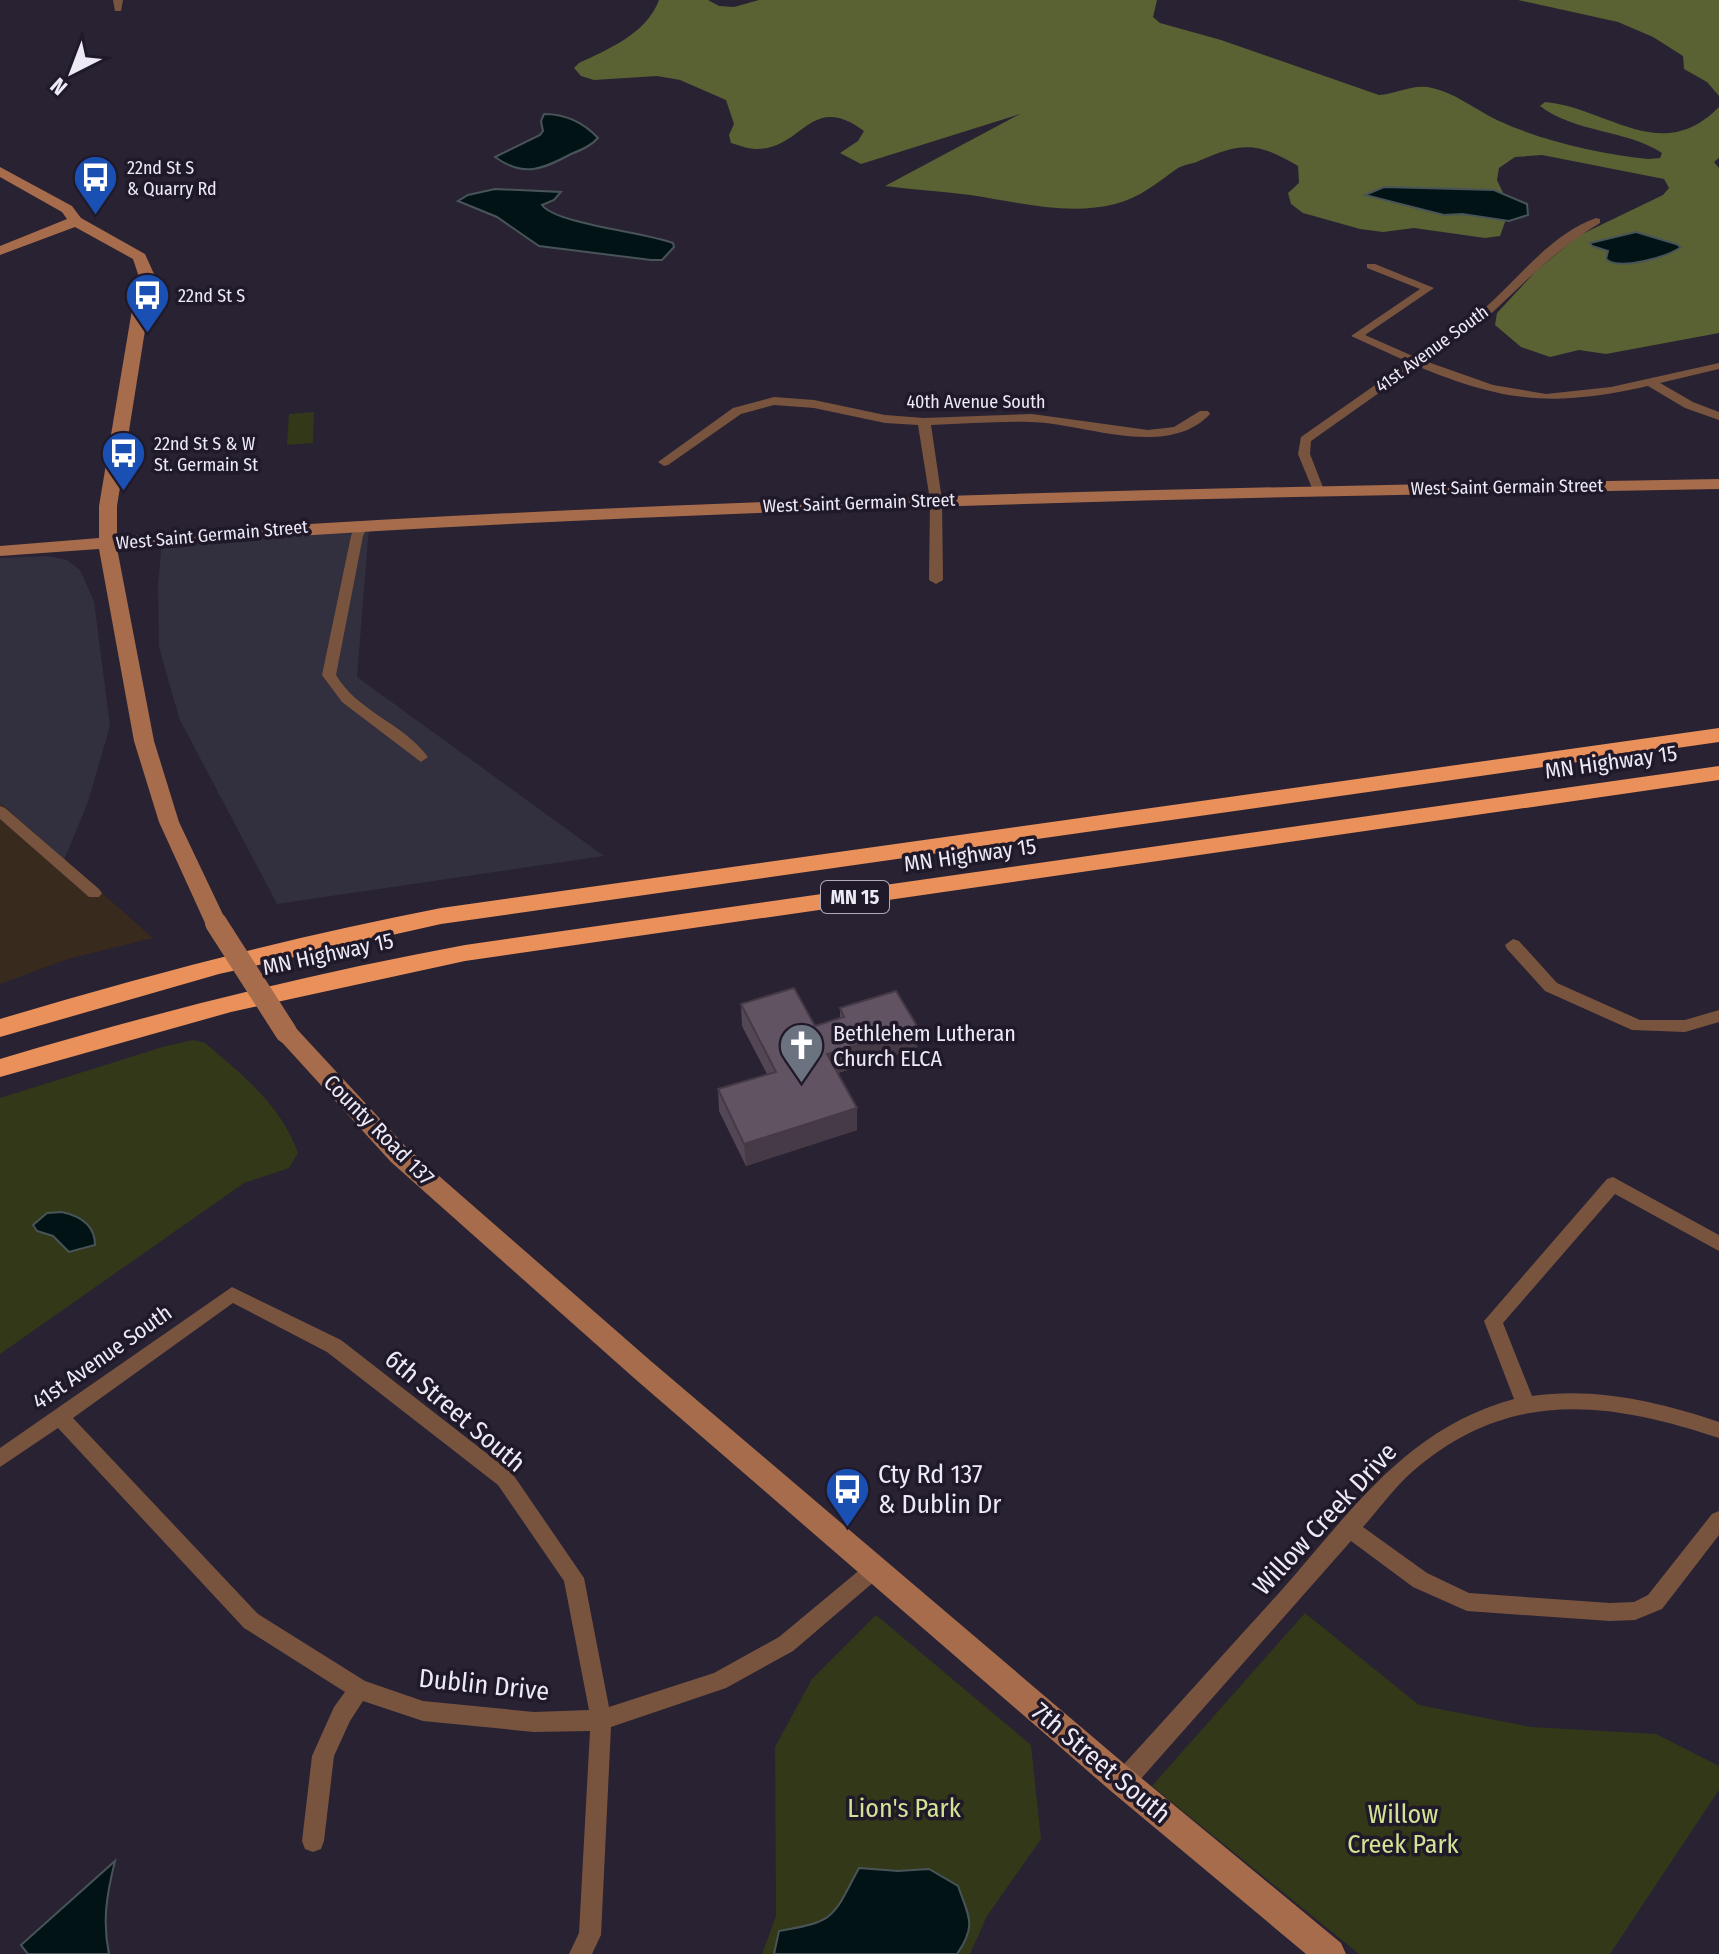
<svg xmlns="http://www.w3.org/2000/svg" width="1719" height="1954" viewBox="0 0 1719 1954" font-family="'Fira Sans Condensed',sans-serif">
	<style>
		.commercial { fill: #322f3f }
		.industrial { fill: #382a1d }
		.green { fill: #333818 }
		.forest { fill: #5a6133 }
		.water { fill: #011315; stroke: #485458; stroke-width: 2 }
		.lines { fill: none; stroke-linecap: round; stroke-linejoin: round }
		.street { fill: #78543f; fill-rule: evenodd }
		.secondary { fill: #a66c4b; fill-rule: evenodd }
		.highway { fill: #ea905b; fill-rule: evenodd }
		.secondary-bridge { stroke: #a66c4b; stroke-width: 22 }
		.wall { fill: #544755 }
		.shaded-wall { fill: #453a45 }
		.building { fill: #625363; stroke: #453a45; stroke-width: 2 }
		.labels { text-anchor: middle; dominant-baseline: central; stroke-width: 7; stroke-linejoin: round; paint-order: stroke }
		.far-poi-label { font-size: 18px; fill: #edeaf5; stroke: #1f1929; text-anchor: start }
		.far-street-label { font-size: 18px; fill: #edeaf5; stroke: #1f1929 }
		.shield { fill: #1f1929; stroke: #afabb8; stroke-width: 2 }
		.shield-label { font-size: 20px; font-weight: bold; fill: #edeaf5 }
		.street-label { font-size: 22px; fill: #edeaf5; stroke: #1f1929 }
		.poi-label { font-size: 22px; fill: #edeaf5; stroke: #1f1929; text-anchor: start }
		.near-street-label { font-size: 26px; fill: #edeaf5; stroke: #1f1929 }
		.near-poi-label { font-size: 26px; fill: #edeaf5; stroke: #1f1929; text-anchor: start }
		.near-park-label { font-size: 26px; fill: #d4e296; stroke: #1f1929 }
	</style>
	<rect width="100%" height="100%" fill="#282233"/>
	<path class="commercial" d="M 369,527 L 357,677 L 604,856 L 277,904 L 180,720 L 173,697 L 159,647 L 158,584 L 162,541 Z
		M 48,556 L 67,560 L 80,570 L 94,601 L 110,726 L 88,802 L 64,860 L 0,803 L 0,558 Z"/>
	<path class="industrial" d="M 0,803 L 153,938 L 68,959 L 0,984 Z"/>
	<path class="green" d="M 314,412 L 313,443 L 287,445 L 289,414 Z
		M 193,1040 L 205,1043 C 243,1075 281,1105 298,1153 L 289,1168 L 244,1183 L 0,1354 L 0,1098 L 166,1046 Z
		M 1305,1613 L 1419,1705 L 1531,1727 L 1656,1734 L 1719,1766 L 1719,1790 L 1610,1954 L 1359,1954 L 1152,1786 Z
		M 876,1615 L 1031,1745 L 1041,1839 L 987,1916 L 970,1954 L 762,1954 L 776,1916 L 775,1747 L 812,1679 Z"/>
	<path class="forest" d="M 659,0 L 708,0 L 719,6 L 734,7 L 759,0 L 1157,0 L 1153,17 L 1160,23 L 1221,40 L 1379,95 C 1396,94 1410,85 1427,87 C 1454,91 1475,110 1499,121 C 1543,141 1600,154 1648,159 L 1660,158 L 1662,153 C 1625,129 1575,133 1540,106 L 1545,102 C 1609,108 1661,166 1719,107 L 1719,158 L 1714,162 L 1719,168 L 1719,333 L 1606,354 L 1579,350 L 1550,357 L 1521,347 L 1495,325 L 1497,313 L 1536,271 L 1578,236 L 1663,195 L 1669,188 L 1664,179 L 1542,155 L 1515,157 L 1499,168 L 1497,180 L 1510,208 L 1500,236 L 1485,238 L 1414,228 L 1383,232 L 1360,229 L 1303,213 L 1291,204 L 1288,193 L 1299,183 L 1298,166 C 1258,142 1242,142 1201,160 C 1194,164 1185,164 1178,168 C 1158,182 1140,198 1115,204 C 1068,216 1017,202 970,195 C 941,191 913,190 885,186 L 1020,114 L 861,164 L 840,153 L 858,141 L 864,131 C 810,91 803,150 756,149 C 748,149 738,145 731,143 L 729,135 L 734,124 L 726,100 L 680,80 L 657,76 L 594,80 L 581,76 L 574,68 L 579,63 C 609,49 647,33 659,0 Z
		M 1518,0 L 1719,0 L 1719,96 L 1707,82 L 1684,69 L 1683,56 L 1653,37 L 1618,22 Z"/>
	<path class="water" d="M 544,114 C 566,114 584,123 598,138 C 591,146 581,150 571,154 C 543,169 524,178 495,157 L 540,135 L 543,131 L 541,121 Z
		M 1384,187 L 1494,190 L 1527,204 L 1528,215 L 1509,221 L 1462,214 L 1444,215 L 1365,195 Z
		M 495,189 L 561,192 L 554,200 L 542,205 C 556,224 644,232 673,243 L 674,247 L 662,260 L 651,260 L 539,246 L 497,217 L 458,201 L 468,195 Z
		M 1636,232 L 1676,244 L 1681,247 C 1667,257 1619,271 1606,259 L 1608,251 L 1592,246 L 1590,243 Z
		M 62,1212 C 80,1216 95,1225 95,1245 L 69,1252 L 53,1236 L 37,1231 L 33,1225 L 47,1213 Z
		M 115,1861 C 107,1893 102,1921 109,1954 L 28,1954 L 21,1945 Z
		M 859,1868 L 898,1871 L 929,1869 L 958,1886 C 969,1917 977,1925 957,1954 L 774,1954 L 779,1931 C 837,1921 832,1918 859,1868 Z"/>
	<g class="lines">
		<path class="street" d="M 113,0 L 123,0 L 121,11 L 115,11 Z
			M 1596,218 L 1600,219 L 1600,223 C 1559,247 1529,278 1495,310 C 1475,329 1448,344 1425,361 L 1493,385 L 1546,394 L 1611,387 L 1719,363 L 1719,369 L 1660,383 L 1693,402 L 1719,412 L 1719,420 L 1685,408 L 1648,386 C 1554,407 1506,403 1417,366 L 1311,441 L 1310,454 L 1324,490 L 1318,494 L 1314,493 L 1298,454 L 1301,437 L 1408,362 L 1351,336 L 1420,289 L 1367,268 L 1367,264 L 1375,264 L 1434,288 L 1365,335 L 1415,357 C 1438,340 1465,325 1486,307 C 1521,276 1551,234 1596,218 Z
			M 774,397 L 814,400 L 885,415 L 924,418 L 1032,414 L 1148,430 L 1174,427 L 1200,411 L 1208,411 L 1210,414 C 1167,460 1084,423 1030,422 C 997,421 964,424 931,425 L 942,500 L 943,580 L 936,584 L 929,580 L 930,500 L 918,425 L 885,423 L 814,408 L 774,405 L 741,414 L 668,465 L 664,466 L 658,462 L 733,408 Z
			M 362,521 L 368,525 L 363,536 L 336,675 C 358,712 403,723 428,757 L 421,762 L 342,702 L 322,675 L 351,536 L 357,522 Z
			M 0,806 L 5,808 L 99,889 L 102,893 L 99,897 L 89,897 L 0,819 Z
			M 1513,939 L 1519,941 L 1557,983 L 1640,1020 L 1685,1020 L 1719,1010 L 1719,1022 L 1685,1032 L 1632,1030 L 1545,991 L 1507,949 L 1505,945 Z
			M 1613,1177 L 1719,1235 L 1719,1251 L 1615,1194 L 1503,1323 L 1532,1396 C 1596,1387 1659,1402 1719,1422 L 1719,1438 C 1607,1401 1508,1388 1412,1472 C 1394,1488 1379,1509 1363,1527 L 1427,1573 L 1469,1593 L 1610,1603 L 1634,1602 L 1648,1595 L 1712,1514 L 1719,1511 L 1719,1535 L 1662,1609 L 1635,1620 L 1610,1621 L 1467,1611 L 1413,1587 L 1351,1541 L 1131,1790 L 1123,1793 L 1115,1790 L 1112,1782 L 1115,1774 C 1170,1714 1224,1653 1279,1593 C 1350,1513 1406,1428 1514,1399 L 1484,1321 L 1607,1179 Z
			M 232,1287 L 341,1340 L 512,1473 L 584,1578 L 609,1707 L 714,1673 L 779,1637 L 868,1563 L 875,1560 L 882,1563 L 885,1569 L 882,1575 L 793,1651 L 726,1688 L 611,1727 L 601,1935 L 592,1954 L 569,1954 L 579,1933 L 590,1731 L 534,1732 L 423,1721 L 363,1701 L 350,1721 L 334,1756 L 324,1841 L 321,1849 L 313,1852 L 305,1849 L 302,1841 L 312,1756 L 334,1707 L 345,1692 L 244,1628 L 58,1428 L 0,1467 L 0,1448 ZM 233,1303 L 327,1352 L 498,1485 L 564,1581 L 589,1710 L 534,1712 L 423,1701 L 365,1681 L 258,1614 L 73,1418 Z"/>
		<path class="secondary" d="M 0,167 L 72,206 L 81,218 L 145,254 L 154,274 L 117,506 L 117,537 C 650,498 1185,488 1719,479 L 1719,489 C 1185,498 650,509 117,548 L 154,741 L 179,822 L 227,923 L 224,928 L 208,928 L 205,923 L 159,822 L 134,741 L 99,549 L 0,556 L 0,546 L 99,538 L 99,506 L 138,274 L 133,259 L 75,227 L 0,255 L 0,246 L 67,219 L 62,212 L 0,177 Z
			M 286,1024 L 294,1026 L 407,1148 L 652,1362 L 1134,1772 L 1341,1943 L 1346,1954 L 1306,1954 L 1112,1792 L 634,1378 L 391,1162 L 278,1038 L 275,1032 L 278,1026 Z"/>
		<path class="highway" d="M 1719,728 L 1719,742 L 441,924 L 219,974 L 0,1037 L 0,1019 C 146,975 292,937 441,908 Z
			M 1719,766 L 1719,780 L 465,961 L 231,1012 L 0,1077 L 0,1059 C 153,1013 308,974 465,945 Z"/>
		<path class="secondary-bridge" d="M 216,923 L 286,1032"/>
	</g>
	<path class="wall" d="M 741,1004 L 815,1026 L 840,1018 L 840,1008 L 917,1026 L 917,1048 L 838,1073 L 857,1130 L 746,1166 L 719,1111 L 718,1089 L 767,1074 L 742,1026 Z"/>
	<path class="shaded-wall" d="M 917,1026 L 917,1048 L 828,1076 L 827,1054 Z
		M 857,1108 L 857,1130 L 746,1166 L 744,1144 Z"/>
	<path class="building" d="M 794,988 L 815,1026 L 844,1017 L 840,1008 L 896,991 L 917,1026 L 827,1054 L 857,1108 L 744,1144 L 718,1089 L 776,1072 L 741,1004 Z"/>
	<defs>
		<symbol id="bus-pin" viewBox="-11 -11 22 30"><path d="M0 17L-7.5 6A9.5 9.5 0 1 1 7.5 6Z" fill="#1a4fb4" stroke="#1f1929"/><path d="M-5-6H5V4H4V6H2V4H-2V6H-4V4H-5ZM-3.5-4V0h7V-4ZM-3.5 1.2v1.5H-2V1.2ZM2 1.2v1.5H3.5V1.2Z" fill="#fff"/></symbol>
		<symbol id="church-pin" viewBox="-11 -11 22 30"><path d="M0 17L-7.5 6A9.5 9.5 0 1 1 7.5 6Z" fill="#6b7280" stroke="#1f1929"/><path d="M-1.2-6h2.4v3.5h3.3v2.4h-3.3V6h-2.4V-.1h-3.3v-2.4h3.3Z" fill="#fff"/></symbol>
	</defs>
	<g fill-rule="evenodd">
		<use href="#bus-pin" x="70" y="152" width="51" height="69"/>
		<use href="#bus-pin" x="122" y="270" width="51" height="69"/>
		<use href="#bus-pin" x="98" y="428" width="51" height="69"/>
		<use href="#church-pin" x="776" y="1020" width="51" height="69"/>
		<use href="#bus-pin" x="822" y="1464" width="51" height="69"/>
	</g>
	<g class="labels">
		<g class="far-poi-label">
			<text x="127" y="168">22nd St S<tspan x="127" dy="21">&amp; Quarry Rd</tspan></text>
			<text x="178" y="296">22nd St S</text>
			<text x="154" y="444">22nd St S &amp; W<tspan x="154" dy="21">St. Germain St</tspan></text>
		</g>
		<g class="far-street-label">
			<text transform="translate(1432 349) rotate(-36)">41st Avenue South</text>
			<text x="976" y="402">40th Avenue South</text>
			<text transform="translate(1507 487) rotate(-1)">West Saint Germain Street</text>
			<text transform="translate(859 503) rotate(-2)">West Saint Germain Street</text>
			<text transform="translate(212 535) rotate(-5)">West Saint Germain Street</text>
		</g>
		<rect class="shield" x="821" y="881" width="68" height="32" rx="6"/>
		<g class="shield-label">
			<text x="855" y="897">MN 15</text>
		</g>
		<g class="street-label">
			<text transform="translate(1611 762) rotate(-8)">MN Highway 15</text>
			<text transform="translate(970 855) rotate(-8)">MN Highway 15</text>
			<text transform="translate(328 954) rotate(-12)">MN Highway 15</text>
			<text transform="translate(379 1130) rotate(45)">County Road 137</text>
			<text transform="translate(102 1357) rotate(-35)">41st Avenue South</text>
		</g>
		<g class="poi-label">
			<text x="833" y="1033">Bethlehem Lutheran<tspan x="833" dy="25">Church ELCA</tspan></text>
		</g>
		<g class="near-street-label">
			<text transform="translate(455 1411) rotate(40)">6th Street South</text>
			<text transform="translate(1325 1519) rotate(-47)">Willow Creek Drive</text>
			<text transform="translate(484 1685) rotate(6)">Dublin Drive</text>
			<text transform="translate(1101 1763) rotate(40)">7th Street South</text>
		</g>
		<g class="near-poi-label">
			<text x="878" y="1474">Cty Rd 137<tspan x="878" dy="30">&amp; Dublin Dr</tspan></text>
		</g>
		<g class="near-park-label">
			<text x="904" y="1808">Lion's Park</text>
			<text x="1403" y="1814">Willow<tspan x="1403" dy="30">Creek Park</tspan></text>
		</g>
	</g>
	<g transform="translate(72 72) rotate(222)" stroke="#1f1929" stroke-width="6" paint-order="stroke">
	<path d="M0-6L14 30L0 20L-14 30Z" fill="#edeaf5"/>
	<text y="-12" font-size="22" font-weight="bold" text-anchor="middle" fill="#edeaf5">N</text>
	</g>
</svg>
